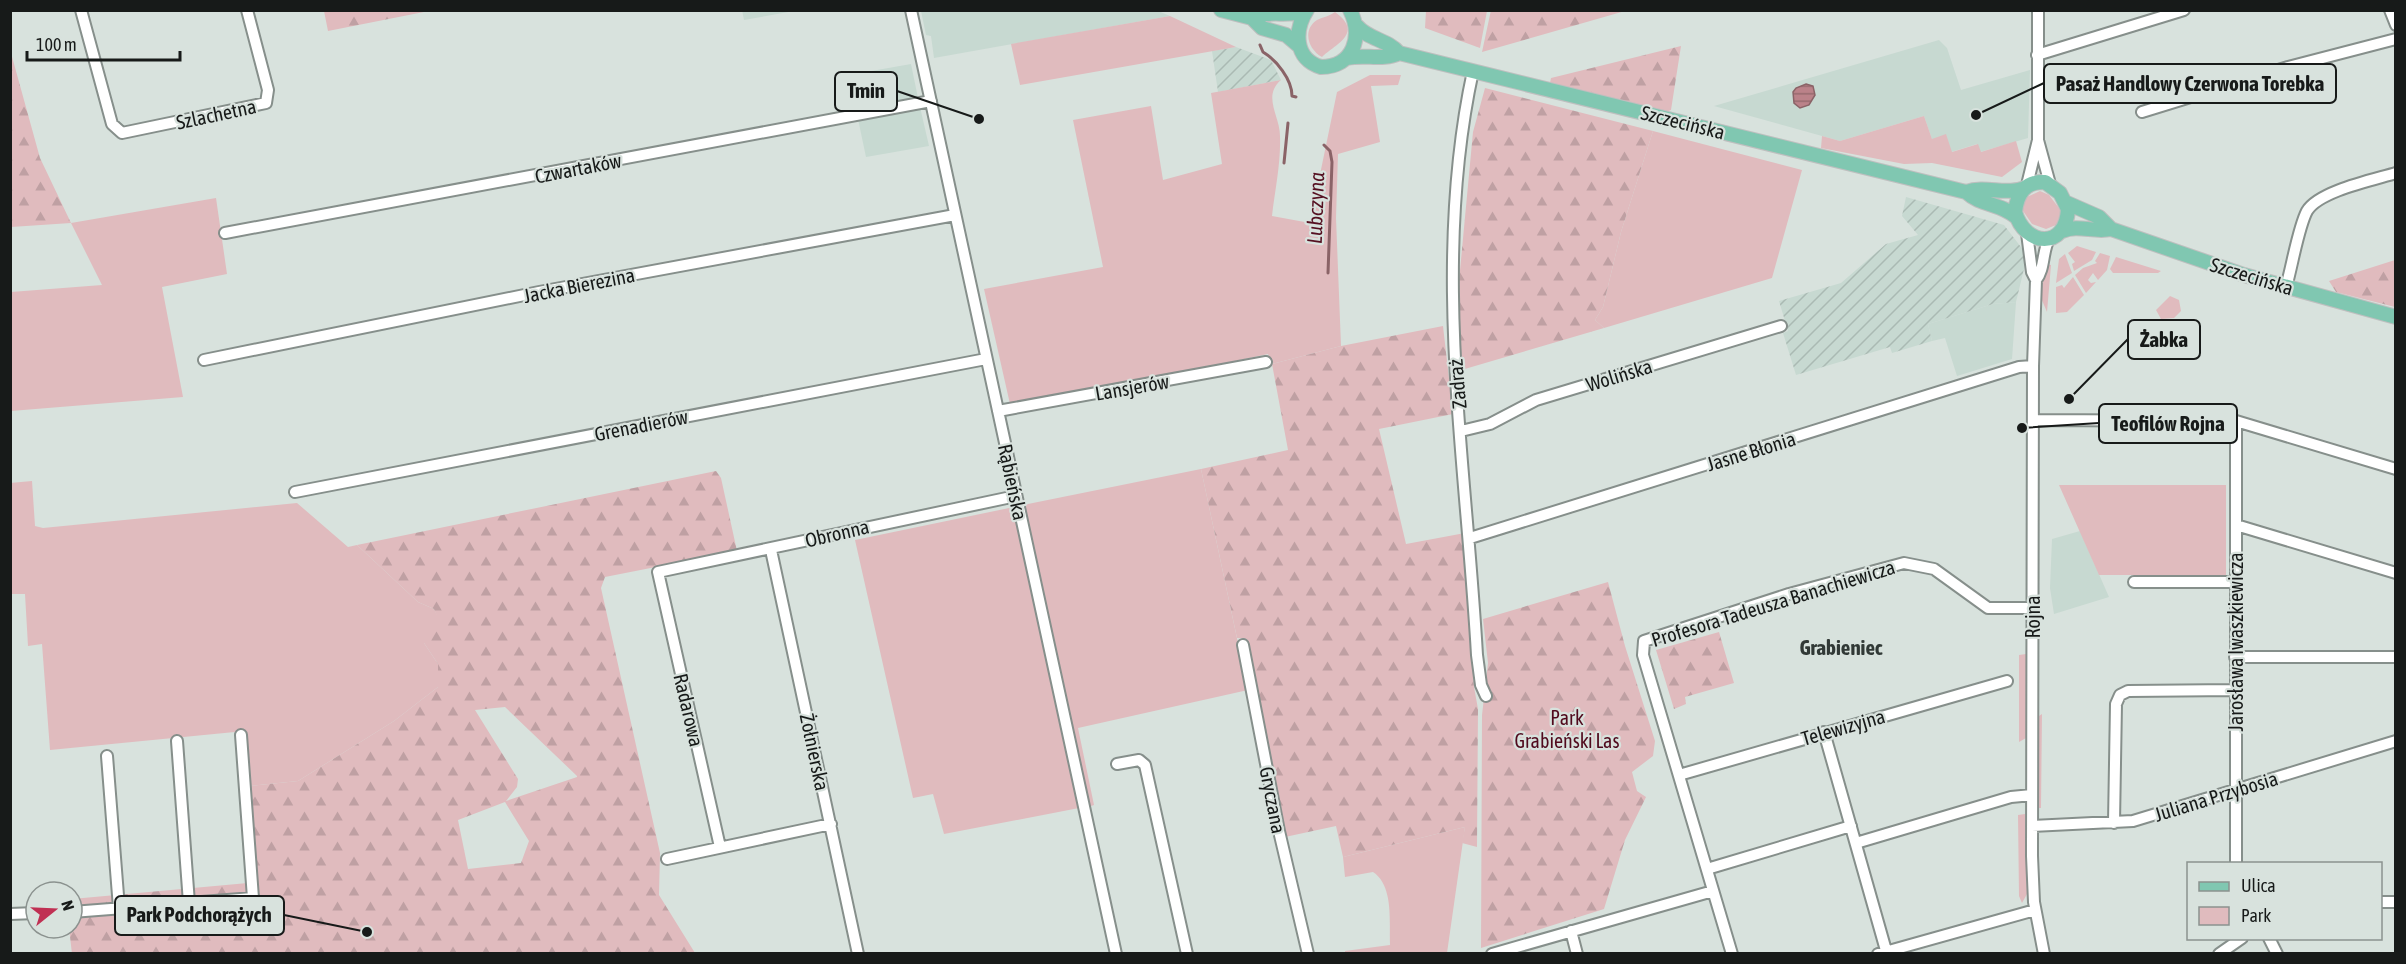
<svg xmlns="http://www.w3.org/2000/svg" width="2406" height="964" viewBox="0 0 2406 964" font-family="'Asap Condensed',sans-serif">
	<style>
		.built { fill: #c7d9d1 }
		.industrial { fill: url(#industrial-furrows) }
		.green { fill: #e0bbbe }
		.forest { fill: url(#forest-firs); fill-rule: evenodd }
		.water { fill: url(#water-rules); stroke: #8a6367; stroke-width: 1.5 }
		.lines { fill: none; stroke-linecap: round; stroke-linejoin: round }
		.stream { stroke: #8a6367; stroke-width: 3 }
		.minor-casing { stroke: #868f8b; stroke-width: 14 }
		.major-casing { stroke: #bebfbf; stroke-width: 16 }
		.minor { stroke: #fff; stroke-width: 10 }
		.major { stroke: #80c7b1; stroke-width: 14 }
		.labels { text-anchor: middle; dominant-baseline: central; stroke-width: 4.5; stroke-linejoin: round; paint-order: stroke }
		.street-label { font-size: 20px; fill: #171a19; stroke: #d8e2dd }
		.park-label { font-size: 20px; fill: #500a1d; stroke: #d8e2dd }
		.water-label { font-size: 21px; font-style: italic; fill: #551021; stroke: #d8e2dd }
		.neighbourhood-label { font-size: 21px; font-weight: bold; fill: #313936; stroke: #d8e2dd }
		.leader { fill: none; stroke: #171a19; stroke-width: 2 }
		.callout-dot { fill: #171a19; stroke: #d8e2dd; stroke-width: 2 }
		.callout { fill: #d8e2dd; stroke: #171a19; stroke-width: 2 }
		.callout-label { font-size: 21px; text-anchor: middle; font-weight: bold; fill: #171a19 }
	</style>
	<defs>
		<pattern id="industrial-furrows" width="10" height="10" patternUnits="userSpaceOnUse" patternTransform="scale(1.5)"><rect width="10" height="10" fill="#c7d9d1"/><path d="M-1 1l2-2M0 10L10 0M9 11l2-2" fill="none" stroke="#aabab3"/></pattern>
		<pattern id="forest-firs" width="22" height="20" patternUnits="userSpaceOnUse" patternTransform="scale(1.5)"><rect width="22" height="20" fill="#e0bbbe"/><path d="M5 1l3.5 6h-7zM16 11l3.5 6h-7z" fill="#bfa0a3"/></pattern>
		<pattern id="water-rules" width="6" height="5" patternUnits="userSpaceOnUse" patternTransform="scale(1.5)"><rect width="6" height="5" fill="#bb8289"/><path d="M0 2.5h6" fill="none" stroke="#976a6f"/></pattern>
	</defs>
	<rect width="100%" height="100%" fill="#d8e2dd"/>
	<path class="built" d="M 742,10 L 794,10 L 794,11 L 744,20 Z
		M 1156,10 L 1170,16 L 934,58 L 931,36 L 926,35 L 921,11 Z
		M 1939,40 L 1947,48 L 1961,90 L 2030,70 L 2028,138 L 1980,152 L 1977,144 L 1951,152 L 1932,139 L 1924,116 L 1840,141 L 1714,106 Z
		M 911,64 L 918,98 L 866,108 L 860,73 Z
		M 920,107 L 929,146 L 866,157 L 858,119 Z
		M 2016,302 L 2012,359 L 1957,376 L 1945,338 L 1932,341 L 1928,324 L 1993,304 Z
		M 2080,531 L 2109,597 L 2054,614 L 2050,588 L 2052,539 Z"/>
	<path class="industrial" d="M 1236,47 L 1271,60 L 1281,80 L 1218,92 L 1212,51 Z
		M 1906,197 L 2004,225 L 2024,251 L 2024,269 L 2016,302 L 1993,304 L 1928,324 L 1932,341 L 1892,353 L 1890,347 L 1796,375 L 1783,333 L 1788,331 L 1779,301 L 1841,283 L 1886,244 L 1918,235 L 1902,216 Z"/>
	<path class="green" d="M 1335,12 C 1364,33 1336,44 1322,57 C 1308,49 1302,30 1317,20 C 1323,17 1330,16 1335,12 Z
		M 1170,16 L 1236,47 L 1020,85 L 1011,44 Z
		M 1370,75 L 1401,75 L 1398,85 L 1371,86 L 1380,142 L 1338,154 L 1336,218 L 1341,346 L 1272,364 L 1268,354 L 1127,384 L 1010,404 L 984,289 L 1103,267 L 1073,120 L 1151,106 L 1163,180 L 1222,164 L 1211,93 L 1281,80 C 1262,96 1280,116 1280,136 C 1281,163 1275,190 1272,216 L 1310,223 L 1337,92 Z
		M 1924,116 L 1932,139 L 1946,134 L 1952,152 L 1978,144 L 1981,152 L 2016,141 L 2022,162 L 2002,177 L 1932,163 L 1904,164 L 1821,148 L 1822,136 L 1840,141 Z
		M 1653,131 L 1802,170 L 1772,278 L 1604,328 L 1595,320 L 1603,307 L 1621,232 Z
		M 2040,191 L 2049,195 L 2062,212 L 2056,225 L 2046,229 L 2032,224 L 2021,208 L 2027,197 Z
		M 216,198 L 227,274 L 162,287 L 183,397 L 11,411 L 11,292 L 102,285 L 71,223 Z
		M 2077,246 L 2096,252 L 2092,260 L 2074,271 L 2072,264 L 2075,262 L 2068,253 Z
		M 2100,253 L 2110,256 L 2107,270 L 2098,280 L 2093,273 L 2088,280 L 2091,283 L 2096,282 L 2086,293 L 2075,275 L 2083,268 L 2097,263 L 2095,261 Z
		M 2065,254 L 2072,273 L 2056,283 L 2059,259 Z
		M 2116,257 L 2161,271 L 2158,273 L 2113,273 L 2110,269 Z
		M 2044,264 L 2051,265 L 2047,312 L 2041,298 Z
		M 2073,277 L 2084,295 L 2067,312 L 2056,313 L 2056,287 L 2062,285 L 2064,288 Z
		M 2170,296 L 2179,300 L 2181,311 L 2174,318 L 2161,319 L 2156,310 Z
		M 1201,469 L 1248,690 L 1078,728 L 1094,805 L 1088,807 L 1023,505 Z
		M 32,481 L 35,526 L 43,528 L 297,503 L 348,547 L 357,545 L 418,602 L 434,609 L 439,619 L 424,643 L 438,664 L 438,687 L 394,721 L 298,781 L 250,786 L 245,731 L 50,750 L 42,644 L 28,646 L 25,594 L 11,594 L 10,483 Z
		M 2059,485 L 2226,485 L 2226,575 L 2099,575 Z
		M 1014,507 L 1079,808 L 944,834 L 933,794 L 913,798 L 855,540 Z
		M 2026,654 L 2026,738 L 2019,742 L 2019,655 Z
		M 2042,714 L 2041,808 L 2039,808 L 2039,716 Z
		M 2025,814 L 2027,894 L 2022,903 L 2019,896 L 2018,815 Z
		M 1465,827 L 1447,953 L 1345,953 L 1345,951 L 1390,945 C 1389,922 1394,886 1373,872 L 1345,877 L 1343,857 Z"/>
	<path class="forest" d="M 1491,10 L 1625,10 L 1625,11 L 1482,52 Z
		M 324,11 L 324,10 L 429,11 L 328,31 Z
		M 1426,11 L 1487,11 L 1480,48 L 1425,28 Z
		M 1681,46 L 1671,110 L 1666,112 L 1550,83 L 1551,78 Z
		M 11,53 L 40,158 L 71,223 L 11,227 Z
		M 1485,88 L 1653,131 L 1621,232 L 1603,307 L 1595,320 L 1604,328 L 1458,371 L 1456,313 L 1473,132 Z
		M 2395,260 L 2395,307 L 2336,292 L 2329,281 Z
		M 1443,326 L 1453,414 L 1379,429 L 1406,544 L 1465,533 L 1474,687 L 1478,709 L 1477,847 L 1462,843 L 1465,827 L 1343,857 L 1336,826 L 1285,837 L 1247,639 L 1237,638 L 1201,469 L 1288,450 L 1272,364 L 1341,346 Z
		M 716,471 L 721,478 L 737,551 L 605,577 L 601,588 L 660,853 L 659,895 L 695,953 L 72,954 L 69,928 L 72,928 L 72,899 L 258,882 L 250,786 L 298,781 L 394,721 L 438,687 L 438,664 L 424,643 L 422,629 L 438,619 L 434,609 L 418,602 L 357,545 ZM 505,707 L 577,776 L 577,777 L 506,801 L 517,787 L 518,779 L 475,710 ZM 505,802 L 529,841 L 521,863 L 468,869 L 458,820 Z
		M 1608,582 L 1625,646 L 1655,741 L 1653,756 L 1632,772 L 1637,791 L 1646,797 L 1625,840 L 1604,909 L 1481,948 L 1482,715 L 1488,663 L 1483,619 Z
		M 1719,632 L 1734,683 L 1685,697 L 1686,704 L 1674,709 L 1656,650 Z"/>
	<path class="water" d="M 1806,84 L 1813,86 L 1815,95 L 1809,105 L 1800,108 L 1794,103 L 1793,92 L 1796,88 Z"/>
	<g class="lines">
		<path class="stream" d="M 1260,45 L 1263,52 C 1276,60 1292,79 1292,96 L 1296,97
			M 1324,145 L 1330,151 L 1332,162 L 1328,273
			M 1284,163 L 1288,123"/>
		<defs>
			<path id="minor" d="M 81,10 L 112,124 L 122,133 L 266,103 L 268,90 L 247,10
				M 911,10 L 1116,954
				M 2038,10 L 2038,140 L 2050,184
				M 2390,10 L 2396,25
				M 2037,55 L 2184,10
				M 1473,71 C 1431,263 1466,460 1477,655 L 1481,685 L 1486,696
				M 2142,112 L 2288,67 L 2396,39
				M 2027,185 L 2038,140
				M 225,233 L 931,101
				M 2027,233 L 2032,272 L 2036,280 L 2033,366 L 2032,856 L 2034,902 L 2044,954
				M 2036,280 C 2045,269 2042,252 2049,239
				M 2286,287 C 2292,267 2298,228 2307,211 C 2319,191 2373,180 2396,173
				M 204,360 L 539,292 L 955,215
				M 998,411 L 1266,362
				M 2033,420 L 2236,421 L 2396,469
				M 1461,431 L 1490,424 L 1536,400 L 1781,326
				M 295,492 L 986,359
				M 2236,525 L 2396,573
				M 1470,538 L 2019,367 L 2033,366
				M 771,550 L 858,954
				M 2134,582 L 2236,582
				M 1243,645 L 1279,831 L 1308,954
				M 2235,657 L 2396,657
				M 1824,732 L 1887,954
				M 177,741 L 189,903
				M 107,756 L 119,908
				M 1117,764 L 1139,760 L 1145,765 L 1187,954
				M 1679,775 L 2007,681
				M 2114,823 L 2116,704 L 2120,695 L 2128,691 L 2235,690
				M 2032,826 L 2133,821 L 2396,741
				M 1856,843 L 2011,797 L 2032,795
				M 720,847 L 658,572 L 1016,496
				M 667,859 L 831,824
				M 2236,864 L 2236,421
				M 1707,869 L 1851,826
				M 2380,902 L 2396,902
				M 72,912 L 253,898 L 241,735
				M 10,914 L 36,913
				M 1571,931 L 1577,954
				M 2269,938 L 2277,954
				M 1492,954 L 1713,891
				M 1732,954 L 1643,655 L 1644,641 L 1789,594 L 1904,563 L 1934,569 L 1988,608 L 2032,608
				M 1878,954 L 2035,910
				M 2219,954 L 2242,938"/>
			<path id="major" d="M 1221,10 L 1252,18 L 1262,28 L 1286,35 L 1299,46
				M 1307,10 C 1294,30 1294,59 1321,67 C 1354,67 1363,36 1350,10
				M 1252,18 C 1269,9 1288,18 1307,10
				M 1357,26 C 1369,40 1387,39 1399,53 L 1966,192 C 1981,206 2001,203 2016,217
				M 1347,58 C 1365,54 1383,61 1399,53
				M 2045,182 L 2060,193 L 2068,209 C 2066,250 2025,247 2015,212 C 2017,194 2025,181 2045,182 Z
				M 1966,192 C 1986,185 2003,195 2022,189
				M 2067,203 L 2099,217 L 2111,229
				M 2062,231 C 2079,224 2094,233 2111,229 L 2244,275 L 2396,317"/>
		</defs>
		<use href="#minor" class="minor-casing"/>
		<use href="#major" class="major-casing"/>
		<use href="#minor" class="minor"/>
		<use href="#major" class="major"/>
	</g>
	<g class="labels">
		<g class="street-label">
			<text transform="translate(216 114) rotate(-12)">Szlachetna</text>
			<text transform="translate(1683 122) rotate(14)">Szczecińska</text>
			<text transform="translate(578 168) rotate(-11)">Czwartaków</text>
			<text transform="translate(2252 276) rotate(17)">Szczecińska</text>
			<text transform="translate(579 285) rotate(-11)">Jacka Bierezina</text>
			<text transform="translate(1619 375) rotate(-17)">Wolińska</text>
			<text transform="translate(1457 384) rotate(-95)">Zadraż</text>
			<text transform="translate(1132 387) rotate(-10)">Lansjerów</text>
			<text transform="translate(641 425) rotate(-11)">Grenadierów</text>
			<text transform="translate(1751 451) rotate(-17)">Jasne Błonia</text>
			<text transform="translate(1013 482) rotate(78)">Rąbieńska</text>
			<text transform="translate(837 533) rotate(-13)">Obronna</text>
			<text transform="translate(1773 603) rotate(-17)">Profesora Tadeusza Banachiewicza</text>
			<text transform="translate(2032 617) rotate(-90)">Rojna</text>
			<text transform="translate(2235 642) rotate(-90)">Jarosława Iwaszkiewicza</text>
			<text transform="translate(689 710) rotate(77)">Radarowa</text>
			<text transform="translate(1843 727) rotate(-16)">Telewizyjna</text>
			<text transform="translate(815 752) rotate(78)">Żołnierska</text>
			<text transform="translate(2216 796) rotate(-17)">Juliana Przybosia</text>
			<text transform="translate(1273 800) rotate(79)">Gryczana</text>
		</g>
		<g class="park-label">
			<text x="1567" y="717">Park<tspan x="1567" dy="23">Grabieński Las</tspan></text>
		</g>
		<g class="water-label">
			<text transform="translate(1315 208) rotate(-88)">Lubczyna</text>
		</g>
		<g class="neighbourhood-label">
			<text x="1841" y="647">Grabieniec</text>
		</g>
	</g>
	<path class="leader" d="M1976 115L2044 83M979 119L897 91M2069 399L2128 339M2022 428L2099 423M367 932L284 915"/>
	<g class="callout-dot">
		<circle cx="1976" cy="115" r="6"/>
		<circle cx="979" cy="119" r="6"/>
		<circle cx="2069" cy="399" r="6"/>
		<circle cx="2022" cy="428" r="6"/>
		<circle cx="367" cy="932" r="6"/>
	</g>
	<g class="callout">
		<rect x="2044" y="64" width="292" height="39" rx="6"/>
		<rect x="835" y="72" width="62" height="39" rx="6"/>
		<rect x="2128" y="320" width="72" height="39" rx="6"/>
		<rect x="2099" y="404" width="138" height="39" rx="6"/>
		<rect x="115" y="896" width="169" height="39" rx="6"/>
	</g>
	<g class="callout-label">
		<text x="2190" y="91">Pasaż Handlowy Czerwona Torebka</text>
		<text x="866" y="98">Tmin</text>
		<text x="2164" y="347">Żabka</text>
		<text x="2168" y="431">Teofilów Rojna</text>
		<text x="199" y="922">Park Podchorążych</text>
	</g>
	<rect width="2406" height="964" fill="none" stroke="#171a19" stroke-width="24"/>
	<rect x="2187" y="862" width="195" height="78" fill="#d8e2dd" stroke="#8b928f" stroke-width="1.5"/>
	<rect x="2199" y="882" width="30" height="9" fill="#80c7b1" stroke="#8b928f" stroke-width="1.5"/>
	<text x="2241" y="892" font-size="18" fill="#171a19">Ulica</text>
	<rect x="2199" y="907" width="30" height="18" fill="#e0bbbe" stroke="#8b928f" stroke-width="1.5"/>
	<text x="2241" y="922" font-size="18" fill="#171a19">Park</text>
	<g transform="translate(54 910) rotate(72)"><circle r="28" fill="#d8e2dd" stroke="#8b928f" stroke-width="1.5"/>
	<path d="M0-4.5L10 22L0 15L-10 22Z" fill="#c03053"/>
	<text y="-9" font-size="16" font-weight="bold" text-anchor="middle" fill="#171a19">N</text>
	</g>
	<path d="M27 51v9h153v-9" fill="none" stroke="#171a19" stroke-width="3"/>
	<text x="36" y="51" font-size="18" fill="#171a19" stroke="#d8e2dd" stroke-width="4.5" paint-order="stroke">100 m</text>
</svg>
